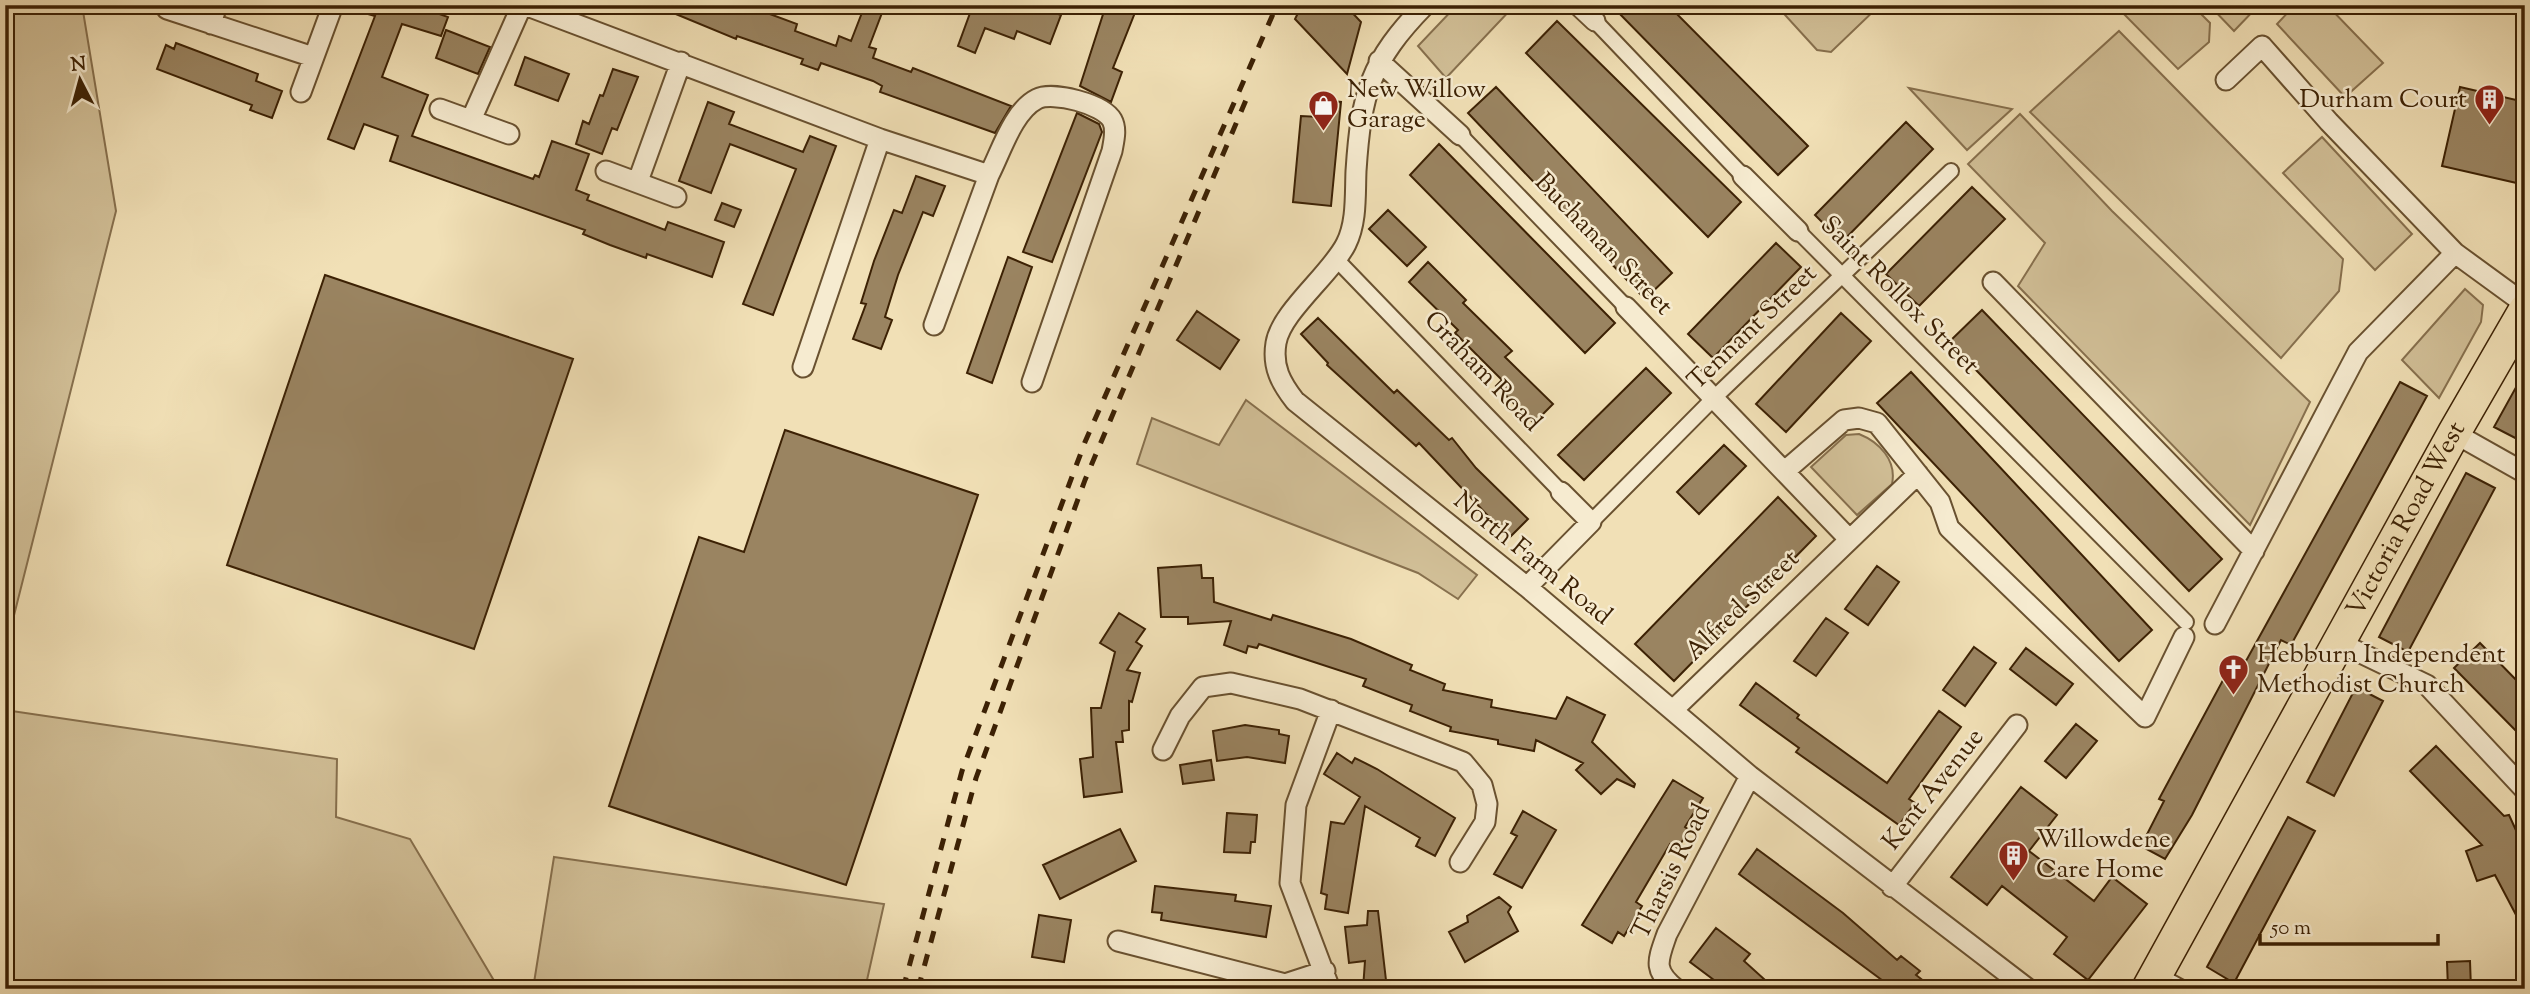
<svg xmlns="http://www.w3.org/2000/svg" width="2530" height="994" viewBox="0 0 2530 994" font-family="'Sorts Mill Goudy',serif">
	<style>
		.green { fill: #d2c098; stroke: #87704e; stroke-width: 2 }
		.building { fill: #9a8461; stroke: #3c2104; stroke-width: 2 }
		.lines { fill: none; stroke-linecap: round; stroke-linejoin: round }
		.pedestrian-casing { stroke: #695130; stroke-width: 18 }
		.minor-casing { stroke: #695130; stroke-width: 23 }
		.primary-casing { stroke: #3c2104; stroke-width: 35 }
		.pedestrian { stroke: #f6ebd0; stroke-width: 14 }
		.minor { stroke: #f6ebd0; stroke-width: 19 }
		.primary { stroke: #f1e0b6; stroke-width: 32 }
		.rail { stroke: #3c2104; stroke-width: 5; stroke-dasharray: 12 12; stroke-linecap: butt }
		.labels { text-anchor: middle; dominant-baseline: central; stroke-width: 5; stroke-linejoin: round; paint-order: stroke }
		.poi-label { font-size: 26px; fill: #3c2104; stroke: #f6ebd0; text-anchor: start }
		.street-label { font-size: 26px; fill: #3c2104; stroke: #f6ebd0 }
	</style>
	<rect width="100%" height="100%" fill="#f1e0b6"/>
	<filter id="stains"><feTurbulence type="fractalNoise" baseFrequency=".00286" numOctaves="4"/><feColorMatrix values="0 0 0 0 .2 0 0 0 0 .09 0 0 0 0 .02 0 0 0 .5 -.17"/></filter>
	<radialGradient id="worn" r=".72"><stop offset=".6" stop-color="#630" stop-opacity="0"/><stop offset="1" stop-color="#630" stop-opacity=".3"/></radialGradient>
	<path class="green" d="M 5,5 L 82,5 L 116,211 L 5,651 Z
		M 1457,5 L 1515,5 L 1446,78 L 1418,46 Z
		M 1776,5 L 1880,5 L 1831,52 L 1817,50 Z
		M 2115,5 L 2192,5 L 2210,23 L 2209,42 L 2178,69 Z
		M 2209,5 L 2259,5 L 2234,31 Z
		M 2295,5 L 2327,5 L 2383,63 L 2345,97 L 2277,24 Z
		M 2119,31 L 2343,259 L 2339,291 L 2281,358 L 2030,112 Z
		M 1909,88 L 2012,109 L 1967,150 Z
		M 2020,114 L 2112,211 L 2310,402 L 2250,525 L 2018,286 L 2045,243 L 1968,164 Z
		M 2322,137 L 2412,234 L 2375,270 L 2283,173 Z
		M 2465,289 L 2483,305 L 2481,322 L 2439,398 L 2402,360 Z
		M 1246,400 L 1477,575 L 1458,599 L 1418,573 L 1137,464 L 1152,418 L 1219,445 Z
		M 1859,434 C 1879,442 1897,460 1892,484 L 1857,515 L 1811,467 L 1846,435 Z
		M 5,710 L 337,759 L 336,817 L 410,839 L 499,989 L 5,989 Z
		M 554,857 L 884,904 L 865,989 L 533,989 Z"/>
	<path class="building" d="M 355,5 L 414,5 L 448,17 L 441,36 L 402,24 L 382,77 L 428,95 L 412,136 L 533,179 L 535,175 L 539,177 L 552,141 L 589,154 L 576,190 L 589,195 L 587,200 L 665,230 L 668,222 L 724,242 L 712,277 L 647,254 L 646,258 L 610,245 L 583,234 L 585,230 L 390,161 L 398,136 L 364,124 L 354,149 L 328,139 L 375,16 L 354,10 Z
		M 654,5 L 760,5 L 759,10 L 797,24 L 795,31 L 836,46 L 839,36 L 851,41 L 865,5 L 885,5 L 869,47 L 876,49 L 873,58 L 911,72 L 913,68 L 1011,106 L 995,133 L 880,92 L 882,86 L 873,81 L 821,63 L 818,70 L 801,64 L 803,59 L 737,36 L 736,39 Z
		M 973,5 L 1034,5 L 1061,15 L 1050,44 L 1017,31 L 1014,39 L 985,28 L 975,53 L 958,46 Z
		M 1106,5 L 1138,5 L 1113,68 L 1122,72 L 1111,102 L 1080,86 Z
		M 1302,5 L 1345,5 L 1361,22 L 1347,74 L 1295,19 Z
		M 1611,5 L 1668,5 L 1808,146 L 1778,175 Z
		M 1557,21 L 1741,202 L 1708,237 L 1526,53 Z
		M 446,30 L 490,47 L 478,74 L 436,58 Z
		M 176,43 L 258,74 L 256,81 L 282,91 L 272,118 L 250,110 L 252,105 L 157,69 L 166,45 L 174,49 Z
		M 525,57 L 569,74 L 558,101 L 515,85 Z
		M 613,69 L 638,77 L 617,130 L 612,128 L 602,154 L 576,144 L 583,121 L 589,124 L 600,95 L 603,96 Z
		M 1496,87 L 1672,273 L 1645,299 L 1468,113 Z
		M 2460,87 L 2525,102 L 2525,166 L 2521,184 L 2442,166 Z
		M 1322,100 L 1341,102 L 1331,206 L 1293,202 L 1301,116 L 1320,117 Z
		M 708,102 L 734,112 L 729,124 L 803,152 L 810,136 L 836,146 L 773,315 L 743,304 L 796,169 L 730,144 L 711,193 L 679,181 Z
		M 1077,113 L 1099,124 L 1102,132 L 1052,262 L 1023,252 Z
		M 1906,122 L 1933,149 L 1842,242 L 1815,215 Z
		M 1439,144 L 1615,323 L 1585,353 L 1410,175 Z
		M 916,176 L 945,186 L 933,216 L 923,212 L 898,275 L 885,317 L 892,320 L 881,349 L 853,339 L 866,304 L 861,303 L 874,261 L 894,210 L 902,213 Z
		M 1972,187 L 2005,219 L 1919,306 L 1886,274 Z
		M 722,203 L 741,210 L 734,227 L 715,220 Z
		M 1388,210 L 1426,247 L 1407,266 L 1369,229 Z
		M 1776,243 L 1801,267 L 1713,358 L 1688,334 Z
		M 1008,257 L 1032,267 L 992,383 L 967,373 Z
		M 1428,262 L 1466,300 L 1463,303 L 1512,351 L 1505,357 L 1553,404 L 1534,423 L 1496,386 L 1502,380 L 1455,333 L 1458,330 L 1409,282 Z
		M 325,275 L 573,359 L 474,649 L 227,565 Z
		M 1982,310 L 2222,559 L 2189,591 L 1949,342 Z
		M 1197,311 L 1239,340 L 1220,369 L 1177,340 Z
		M 1841,313 L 1871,341 L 1786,432 L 1756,404 Z
		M 1318,318 L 1394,393 L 1397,390 L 1449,440 L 1452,438 L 1476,468 L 1528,519 L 1509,538 L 1419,443 L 1416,446 L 1327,365 L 1328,363 L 1301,334 Z
		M 1646,368 L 1671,393 L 1584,480 L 1558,455 Z
		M 2525,371 L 2525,443 L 2494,427 Z
		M 1911,372 L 2152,630 L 2119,661 L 1877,403 Z
		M 2400,382 L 2427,396 L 2291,645 L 2281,640 L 2192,815 L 2165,859 L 2141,846 L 2164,801 L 2159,799 L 2236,656 L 2246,661 Z
		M 785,430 L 978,495 L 846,885 L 609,806 L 699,537 L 744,552 Z
		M 1724,445 L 1746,466 L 1699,514 L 1677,492 Z
		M 2466,473 L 2495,488 L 2408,652 L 2379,637 Z
		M 1778,497 L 1816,536 L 1674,681 L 1635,644 Z
		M 1201,565 L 1202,578 L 1213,578 L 1214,602 L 1271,620 L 1273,615 L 1351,639 L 1412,665 L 1410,670 L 1445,684 L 1443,690 L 1492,700 L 1491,707 L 1556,719 L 1567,697 L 1605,715 L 1592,742 L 1635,784 L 1634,787 L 1617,779 L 1601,794 L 1576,770 L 1583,763 L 1536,740 L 1534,751 L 1498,744 L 1498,740 L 1450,731 L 1451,727 L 1410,711 L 1412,705 L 1363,686 L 1366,679 L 1259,644 L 1257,648 L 1248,646 L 1246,653 L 1224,645 L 1231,621 L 1188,624 L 1188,617 L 1161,617 L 1158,568 Z
		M 1877,566 L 1899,582 L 1868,625 L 1845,609 Z
		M 1119,613 L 1145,629 L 1136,642 L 1142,646 L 1127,670 L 1140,673 L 1132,702 L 1129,701 L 1129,730 L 1122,731 L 1123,742 L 1116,742 L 1122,792 L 1084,797 L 1080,759 L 1093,757 L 1091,708 L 1101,708 L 1115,652 L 1100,643 Z
		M 1826,618 L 1848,633 L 1816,676 L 1794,661 Z
		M 2480,643 L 2525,689 L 2525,740 L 2454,668 Z
		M 1974,647 L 1996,663 L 1965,706 L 1943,690 Z
		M 2026,648 L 2073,684 L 2056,705 L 2010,669 Z
		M 1756,683 L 1799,715 L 1797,718 L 1887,783 L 1939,711 L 1961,727 L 1909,799 L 1915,803 L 1899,825 L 1796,752 L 1799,748 L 1740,705 Z
		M 2356,687 L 2383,701 L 2334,796 L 2307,782 Z
		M 2076,724 L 2097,741 L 2066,778 L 2045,761 Z
		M 1245,725 L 1279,730 L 1279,734 L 1289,736 L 1285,763 L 1247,757 L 1217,761 L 1213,731 Z
		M 2436,746 L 2504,816 L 2509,815 L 2525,850 L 2525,932 L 2495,875 L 2477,881 L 2466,851 L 2482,845 L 2410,771 Z
		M 1337,753 L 1352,763 L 1355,758 L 1377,769 L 1455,818 L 1435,856 L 1416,846 L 1420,838 L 1365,806 L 1348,913 L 1325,909 L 1327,895 L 1321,893 L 1331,822 L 1344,824 L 1360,797 L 1324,774 Z
		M 1211,760 L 1214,780 L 1183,784 L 1180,765 Z
		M 1673,780 L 1703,798 L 1685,827 L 1689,830 L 1678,848 L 1670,844 L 1636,902 L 1642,906 L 1624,936 L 1618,932 L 1612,943 L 1582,925 Z
		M 2021,787 L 2057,815 L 2029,851 L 2094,901 L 2112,877 L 2147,904 L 2088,980 L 2054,954 L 2067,937 L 2002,886 L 1987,905 L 1951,877 Z
		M 1523,811 L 1556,830 L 1522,888 L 1494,874 L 1517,836 L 1511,833 Z
		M 1227,813 L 1257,815 L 1255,842 L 1251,842 L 1250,853 L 1224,852 Z
		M 2288,817 L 2315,831 L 2234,983 L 2207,967 Z
		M 1120,829 L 1136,861 L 1060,899 L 1043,865 Z
		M 1757,849 L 1843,913 L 1897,960 L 1901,956 L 1920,971 L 1916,975 L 1934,989 L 1894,989 L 1739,874 Z
		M 1155,886 L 1236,895 L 1235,901 L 1271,906 L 1266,937 L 1161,920 L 1162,913 L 1152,912 Z
		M 1499,897 L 1511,907 L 1508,912 L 1518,931 L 1465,962 L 1449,932 L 1468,922 L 1467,916 Z
		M 1368,911 L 1378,911 L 1387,989 L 1363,989 L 1365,961 L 1349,963 L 1345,927 L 1367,925 Z
		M 1039,915 L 1071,920 L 1064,962 L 1032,957 Z
		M 1716,928 L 1750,954 L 1744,961 L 1775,989 L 1726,989 L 1690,962 Z
		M 2470,961 L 2471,989 L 2448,989 L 2447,962 Z"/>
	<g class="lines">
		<defs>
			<path id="pedestrian" d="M 1595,21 L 1743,176
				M 1460,135 L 1626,307
				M 1798,231 L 2186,622
				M 1336,259 L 1561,492
				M 1591,522 L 1715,397 L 1951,171"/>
			<path id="minor" d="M 525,5 L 880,139 L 803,367
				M 1425,5 C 1370,61 1361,94 1356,171 C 1355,195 1357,222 1346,244 C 1331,274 1281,312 1276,343 C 1272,367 1281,383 1295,401 L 1527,587 L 1750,776 L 2028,989
				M 1578,5 L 1595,21
				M 167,9 L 313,57
				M 211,24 L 217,5
				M 1379,61 L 1460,135
				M 2226,80 L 2262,46 L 2329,122 L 2455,253 L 2525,304
				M 301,92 L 333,5
				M 440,109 L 509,134
				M 471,120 L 522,5
				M 880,139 L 989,175 L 934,325
				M 606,171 L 676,197
				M 989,175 C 1001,152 1013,111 1037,99 C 1053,91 1103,104 1112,120 C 1117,129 1114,140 1112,151 L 1032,382
				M 1743,176 L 1798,231
				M 638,181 L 681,62
				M 1993,282 L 2254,551
				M 1626,307 L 1849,539
				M 2454,433 L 2525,473
				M 1785,471 L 1844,420 L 1859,418 L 1877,423 L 1940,502 L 1949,528 L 2145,717 L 2184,637
				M 1527,587 L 1591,522 L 1561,492
				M 2215,624 L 2358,352 L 2455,253
				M 2340,643 L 2427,685 L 2525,790
				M 1673,710 L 1918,474
				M 1163,750 L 1180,716 L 1203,687 L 1231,683 L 1300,699 L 1463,762 L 1482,785 L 1487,804 L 1485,822 L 1460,862
				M 1892,887 L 2017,725
				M 1118,941 L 1285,984 L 1325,971
				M 2155,976 L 2179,989
				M 1330,989 L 1290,883 L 1296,805 L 1331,710
				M 1676,989 C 1652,970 1658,960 1667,934 L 1750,776"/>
			<g id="primary">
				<path id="s1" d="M 2148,989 L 2454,433 L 2525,310"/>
			</g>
		</defs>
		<use href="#pedestrian" class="pedestrian-casing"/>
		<use href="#minor" class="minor-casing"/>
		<use href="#primary" class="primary-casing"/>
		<use href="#pedestrian" class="pedestrian"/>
		<use href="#minor" class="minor"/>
		<use href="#primary" class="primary"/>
		<path class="rail" d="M 903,989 L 962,771 L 1085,442 L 1277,5
			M 918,989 L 976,778 L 1085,480 L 1246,100"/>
	</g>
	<defs>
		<symbol id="building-pin" viewBox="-11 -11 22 30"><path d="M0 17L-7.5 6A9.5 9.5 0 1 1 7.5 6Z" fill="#8f2418" stroke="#f6ebd0"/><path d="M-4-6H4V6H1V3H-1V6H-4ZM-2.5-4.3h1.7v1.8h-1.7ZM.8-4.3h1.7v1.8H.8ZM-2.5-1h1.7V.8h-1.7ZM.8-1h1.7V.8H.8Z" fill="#fff"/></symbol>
		<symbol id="shop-pin" viewBox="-11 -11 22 30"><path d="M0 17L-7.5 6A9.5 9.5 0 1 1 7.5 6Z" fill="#8f2418" stroke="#f6ebd0"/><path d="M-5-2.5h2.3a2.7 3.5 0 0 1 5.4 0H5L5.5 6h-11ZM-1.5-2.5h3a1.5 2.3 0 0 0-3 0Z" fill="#fff"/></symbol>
		<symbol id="church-pin" viewBox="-11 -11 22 30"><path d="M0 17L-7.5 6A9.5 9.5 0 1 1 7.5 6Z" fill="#8f2418" stroke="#f6ebd0"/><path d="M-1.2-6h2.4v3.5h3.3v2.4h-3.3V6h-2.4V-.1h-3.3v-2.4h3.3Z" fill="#fff"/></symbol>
	</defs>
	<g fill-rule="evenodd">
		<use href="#building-pin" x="2472" y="82" width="35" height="47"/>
		<use href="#shop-pin" x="1306" y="88" width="35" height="47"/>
		<use href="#church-pin" x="2216" y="652" width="35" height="47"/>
		<use href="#building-pin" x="1996" y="838" width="35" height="47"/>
	</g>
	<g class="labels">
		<g class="poi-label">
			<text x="1347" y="90">New Willow<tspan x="1347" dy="30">Garage</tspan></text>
			<text x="2467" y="100" text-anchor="end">Durham Court</text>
			<text x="2257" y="655">Hebburn Independent<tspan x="2257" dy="30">Methodist Church</tspan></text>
			<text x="2036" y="840">Willowdene<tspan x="2036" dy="30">Care Home</tspan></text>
		</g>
		<g class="street-label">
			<text transform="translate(1603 245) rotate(46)">Buchanan Street</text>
			<text transform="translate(1899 296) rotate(45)">Saint Rollox Street</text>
			<text transform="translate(1753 328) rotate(-44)">Tennant Street</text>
			<text transform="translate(1482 372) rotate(46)">Graham Road</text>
			<text stroke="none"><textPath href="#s1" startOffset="536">Victoria Road West</textPath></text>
			<text transform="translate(1532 559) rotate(39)">North Farm Road</text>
			<text transform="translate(1743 606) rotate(-44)">Alfred Street</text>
			<text transform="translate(1934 790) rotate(-52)">Kent Avenue</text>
			<text transform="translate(1672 872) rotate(-64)">Tharsis Road</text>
		</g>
	</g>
	<rect width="2530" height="994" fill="none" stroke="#f1e0b6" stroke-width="28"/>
	<rect x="7" y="7" width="2516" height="980" fill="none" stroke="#3c2104" stroke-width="3.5"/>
	<rect x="14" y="14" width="2502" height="966" fill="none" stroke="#3c2104" stroke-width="2"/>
	<g transform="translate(80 80) rotate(354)" stroke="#f6ebd0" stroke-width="5" paint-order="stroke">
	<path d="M0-5L12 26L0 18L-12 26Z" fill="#3c2104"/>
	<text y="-10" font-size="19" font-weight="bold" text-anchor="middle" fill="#3c2104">N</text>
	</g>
	<path d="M2260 934v10h178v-10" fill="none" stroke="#3c2104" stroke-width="3.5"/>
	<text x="2271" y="934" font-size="21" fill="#3c2104" stroke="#f6ebd0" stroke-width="5" paint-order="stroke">50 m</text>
	<rect width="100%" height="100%" filter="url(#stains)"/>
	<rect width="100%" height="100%" fill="url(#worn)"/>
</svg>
